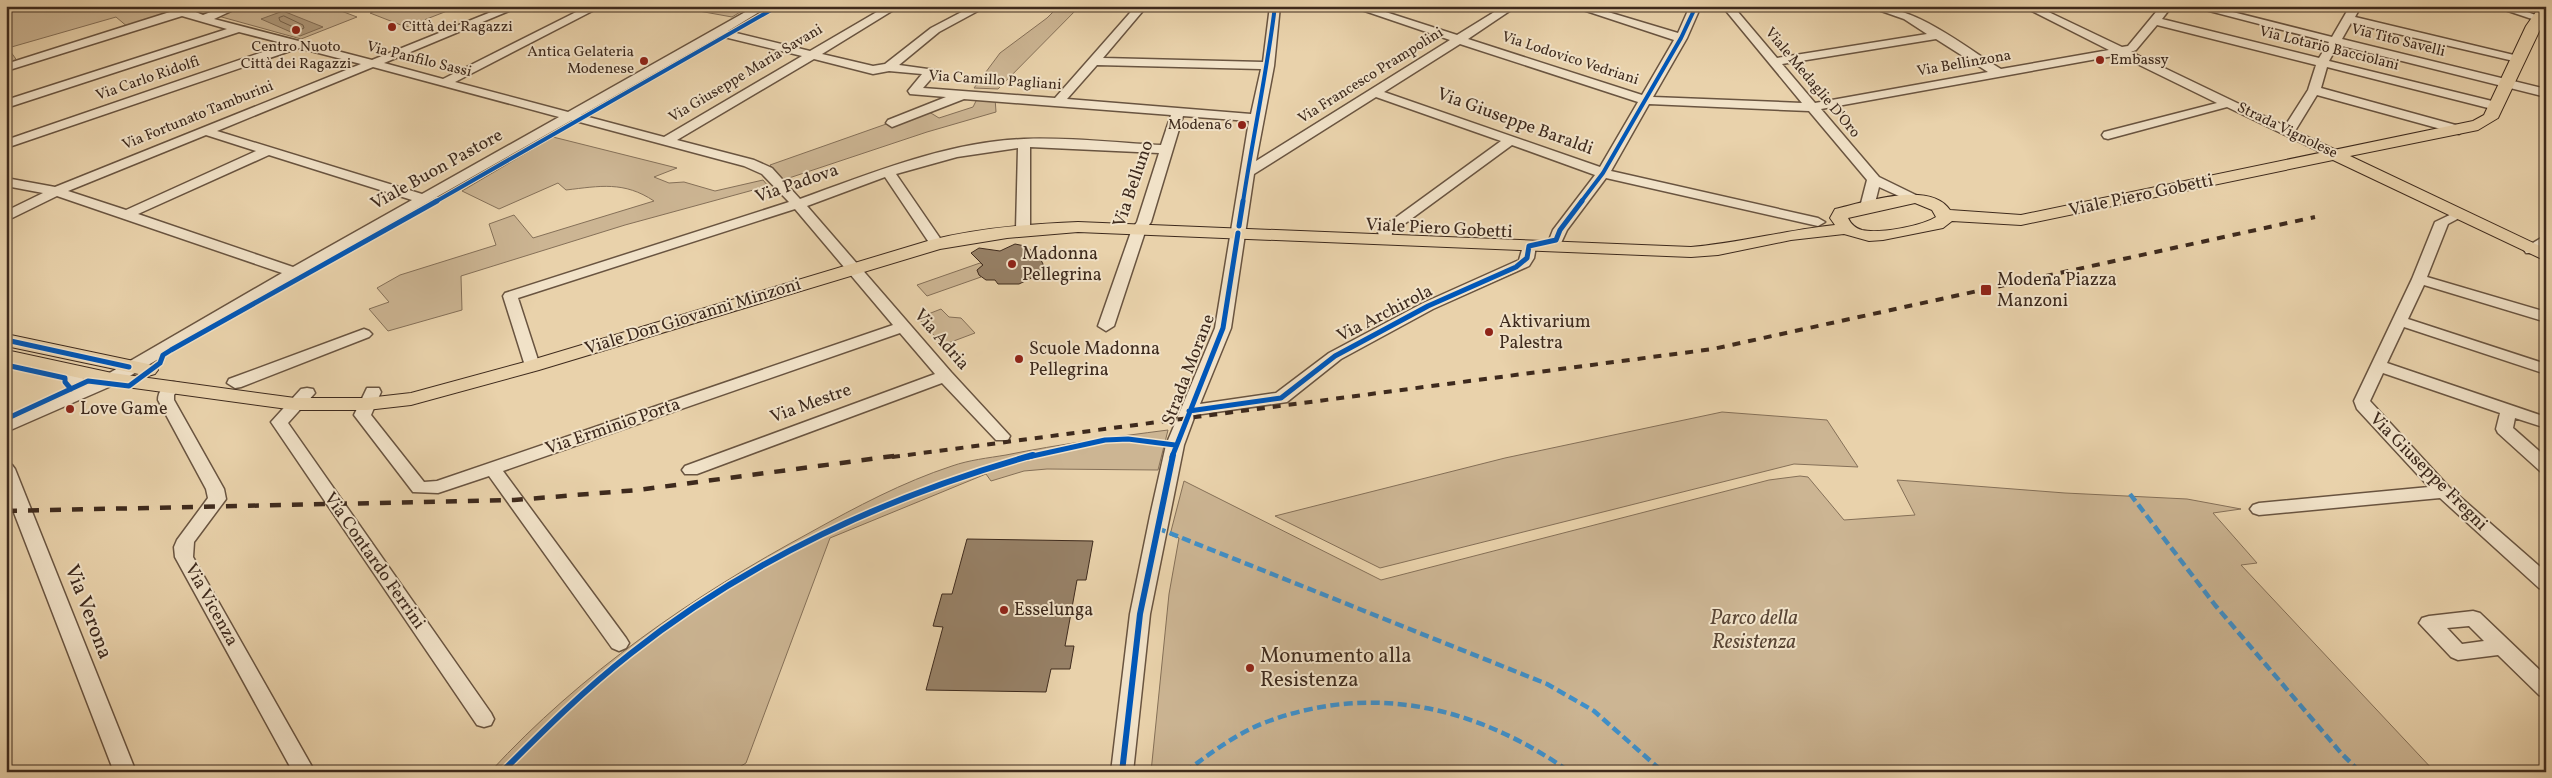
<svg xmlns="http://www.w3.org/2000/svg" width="2552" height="778" viewBox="0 0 2552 778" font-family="Vollkorn,serif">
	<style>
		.green { fill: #ccb593; stroke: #857058 }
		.water { fill: #af997b; stroke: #826d55 }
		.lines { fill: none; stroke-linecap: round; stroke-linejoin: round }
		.shore { stroke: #76624c; stroke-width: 1 }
		.building { fill: #978167; stroke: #3e2a1d }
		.minor-casing { stroke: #695440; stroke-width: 3 }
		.major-casing { stroke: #3e2a1d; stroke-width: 2 }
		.minor { fill: #f1e2c8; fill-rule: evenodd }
		.major { fill: #e9d2ab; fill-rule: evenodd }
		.rail-far1 { stroke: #3e2a1d; stroke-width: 4; stroke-dasharray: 8 8; stroke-linecap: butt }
		.rail { stroke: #3e2a1d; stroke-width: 4.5; stroke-dasharray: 11 11; stroke-linecap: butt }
		.quiet { stroke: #3f90ca; stroke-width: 4.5; stroke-dasharray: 9 4.5; stroke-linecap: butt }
		.cycleway-far2-casing { stroke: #f1e2c8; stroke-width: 6 }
		.cycleway-far1-casing { stroke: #f1e2c8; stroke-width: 8 }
		.cycleway-casing { stroke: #f1e2c8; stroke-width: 9 }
		.cycleway-far2 { stroke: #0057b8; stroke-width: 4 }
		.cycleway-far1 { stroke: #0057b8; stroke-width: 5 }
		.cycleway { stroke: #0057b8; stroke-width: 6 }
		.poi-dot { fill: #8f2418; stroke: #f1e2c8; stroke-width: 2 }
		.labels { text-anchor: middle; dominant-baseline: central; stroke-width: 4; stroke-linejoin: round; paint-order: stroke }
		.far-poi-label { font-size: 15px; fill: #3e2a1d; stroke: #f1e2c8; text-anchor: start }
		.far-street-label { font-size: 15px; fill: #3e2a1d; stroke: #f1e2c8 }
		.street-label { font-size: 18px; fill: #3e2a1d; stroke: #f1e2c8 }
		.poi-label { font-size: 18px; fill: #3e2a1d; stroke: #f1e2c8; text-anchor: start }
		.near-street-label { font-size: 21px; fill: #3e2a1d; stroke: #f1e2c8 }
		.near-park-label { font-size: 21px; font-style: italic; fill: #5a4635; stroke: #f1e2c8 }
		.near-poi-label { font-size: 21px; fill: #3e2a1d; stroke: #f1e2c8; text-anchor: start }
	</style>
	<rect width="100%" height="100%" fill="#e9d2ab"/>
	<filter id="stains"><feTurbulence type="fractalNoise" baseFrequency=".004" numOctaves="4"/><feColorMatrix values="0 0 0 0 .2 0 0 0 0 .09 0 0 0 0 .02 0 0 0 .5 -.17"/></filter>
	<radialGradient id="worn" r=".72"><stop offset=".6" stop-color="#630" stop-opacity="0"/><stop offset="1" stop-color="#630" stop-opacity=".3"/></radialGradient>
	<path class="green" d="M 6,6 L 154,6 L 160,7 L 167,15 L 129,28 L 116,17 L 8,48 L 18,62 L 6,66 Z
		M 244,6 L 328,6 L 357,17 L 301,39 L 218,16 Z
		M 388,6 L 460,6 L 406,27 L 370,13 Z
		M 671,6 L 750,6 L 732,17 Z
		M 1059,6 L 1080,6 L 998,89 L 974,88 L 1000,53 L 1047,18 Z
		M 995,98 L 996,112 L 927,132 L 783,180 L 770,165 L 926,110 L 939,118 L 973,107 L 977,99 Z
		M 553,137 L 677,168 L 654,177 L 669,183 L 684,182 L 715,191 L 763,180 L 768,186 L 625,225 L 461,276 L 462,310 L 388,331 L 369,309 L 389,302 L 377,288 L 400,275 L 496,245 L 489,224 L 514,215 L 533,238 L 654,201 C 624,181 600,186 566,190 L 558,183 L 499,209 L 462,191 Z
		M 980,263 L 983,265 L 977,270 L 981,277 L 927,296 L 917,285 Z
		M 941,309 L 949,317 L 961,318 L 975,333 L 943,345 L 918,318 Z
		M 1722,412 L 1827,420 L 1858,467 L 1794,464 L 1380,568 L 1275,516 L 1505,458 Z
		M 1168,430 L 1158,470 L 1047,469 L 1024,471 L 991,481 L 986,474 L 830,538 L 746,763 L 731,772 L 490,772 C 581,673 694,595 811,532 C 856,507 903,482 952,466 C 969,460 988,458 1006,455 C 1060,444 1114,437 1168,430 Z
		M 1800,476 L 1808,477 L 1844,520 L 1915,515 L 1897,480 L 2065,493 L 2187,499 L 2241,509 L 2213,513 L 2257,563 L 2241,565 L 2435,772 L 1151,772 L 1169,594 L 1179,538 L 1170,535 L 1184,481 L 1381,580 L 1769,480 Z"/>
	<path class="water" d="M 283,11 L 323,27 L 300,36 L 261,19 Z"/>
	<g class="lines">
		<path class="shore" d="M 284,16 L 303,25 L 304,28 L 300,30 L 280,21 L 279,18 Z"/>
	</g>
	<path class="building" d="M 1015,244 L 1025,246 L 1039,256 L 1045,268 L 1040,274 L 1019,284 L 998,284 L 995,280 L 986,280 L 979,275 L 977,270 L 983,265 L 971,253 L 979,248 L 1000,251 Z
		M 967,539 L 1093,541 L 1086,580 L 1077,580 L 1065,646 L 1074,646 L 1070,669 L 1051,669 L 1046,692 L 926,690 L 943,627 L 933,626 L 942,594 L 952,594 Z"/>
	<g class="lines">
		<defs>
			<path id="minor" d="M 168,6 L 181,6 L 203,15 L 226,6 L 242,6 L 214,19 L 372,60 L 506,6 L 521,6 L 384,63 L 443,79 L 588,6 L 602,6 L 455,82 L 568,112 L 756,6 L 769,6 L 728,31 L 810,51 L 887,6 L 900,6 L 822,54 L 873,66 L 885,64 L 931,28 L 973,6 L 987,6 L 939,32 L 899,65 L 935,70 L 937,72 L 923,88 L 1055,98 L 1136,6 L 1147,6 L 1103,58 L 1263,62 L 1270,6 L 1280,6 L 1274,66 L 1256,161 L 1450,40 L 1350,6 L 1367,6 L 1457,35 L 1504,6 L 1517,6 L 1468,39 L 1642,95 L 1674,40 L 1571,6 L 1588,6 L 1678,33 L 1690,6 L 1701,6 L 1687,38 L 1653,97 L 1802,103 L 1722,6 L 1733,6 L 1777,58 L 1927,34 L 1904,19 L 1867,6 C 1917,6 1960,44 2001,69 L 2109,50 L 2022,6 L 2036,6 L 2122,47 L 2128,46 L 2161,6 L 2172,6 L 2162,19 L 2319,58 L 2329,42 L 2190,6 L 2209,6 L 2332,37 L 2350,6 L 2361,6 L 2355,17 L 2518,56 L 2524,59 L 2518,62 L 2351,23 L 2342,39 L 2546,89 L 2546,97 L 2338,45 L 2329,61 L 2500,103 L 2502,106 L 2496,110 L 2327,67 L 2321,88 L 2463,127 L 2465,130 L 2459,134 L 2317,95 L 2295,131 L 2342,153 L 2343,156 L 2342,159 L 2337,160 L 2227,107 L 2108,139 L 2104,138 L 2102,135 L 2104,132 L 2217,103 L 2119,55 L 1821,109 L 1879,177 L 1922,198 L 1915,202 L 1910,201 L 1879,187 L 1874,207 L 1867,211 L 1860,207 L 1867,180 L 1809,111 L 1649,104 L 1611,171 L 1818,218 L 1825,222 L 1818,226 L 1606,178 L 1567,230 L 1561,243 L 1556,244 L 1549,240 L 1553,230 L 1595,175 L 1512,145 L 1392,233 L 1391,243 L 1381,243 L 1378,232 L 1380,229 L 1501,141 L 1376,97 L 1254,174 L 1231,328 L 1200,404 L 1276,393 L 1329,353 L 1423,303 L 1519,260 L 1524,243 L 1529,242 L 1536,246 L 1534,258 L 1529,266 L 1433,309 L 1341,359 L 1287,402 L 1195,415 L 1184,445 L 1150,614 L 1133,772 L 1111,772 L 1130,614 L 1150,516 L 1166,445 L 1215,328 L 1249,121 L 1183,116 L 1151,222 L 1146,229 L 1114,326 L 1106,331 L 1098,326 L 1132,229 L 1137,222 L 1159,153 L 1030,147 L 1030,229 L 1023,233 L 1016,229 L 1018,148 L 957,157 L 896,174 L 944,244 L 937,248 L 932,247 L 885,177 L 807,206 L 951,372 L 1010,436 L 1008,440 L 996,440 L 942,383 L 697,474 L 685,474 L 682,470 L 685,466 L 935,374 L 900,333 L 503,471 L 626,638 L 629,643 L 626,648 L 619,651 L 612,648 L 489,476 L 438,493 L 413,492 L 354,415 L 367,388 L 379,388 L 381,392 L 371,415 L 424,482 L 437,481 L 893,325 L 795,209 L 518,298 L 540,366 L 532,371 L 526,369 L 503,296 L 505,293 L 789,202 L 762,174 L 744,166 L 572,120 L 299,275 L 118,383 L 6,432 L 6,420 L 73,390 L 73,386 L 64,377 L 63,370 L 65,367 L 77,367 L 80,375 L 88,384 L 106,375 L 282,273 L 57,196 L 6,221 L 6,211 L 43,193 L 6,186 L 6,178 L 55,187 L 361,64 L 299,48 L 6,148 L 6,140 L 286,44 L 239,32 L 6,108 L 6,100 L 227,29 L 182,16 L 6,71 L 6,64 L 173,11 ZM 2157,25 L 2316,65 L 2308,90 L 2285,126 L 2131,52 L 2136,50 ZM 720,36 L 802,56 L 664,137 L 581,115 ZM 1936,39 L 1988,72 L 1815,103 L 1782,64 ZM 1460,44 L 1638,102 L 1600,167 L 1384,92 ZM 814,59 L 873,74 L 889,71 L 922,74 L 908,91 L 910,94 L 946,97 L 888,120 L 886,123 L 892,127 L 964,99 L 1171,115 L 1161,145 C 1116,143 1069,137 1024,139 C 947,142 872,173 800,199 L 772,168 L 754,160 L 677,140 ZM 1097,65 L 1261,69 L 1251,114 L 1067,99 ZM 373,67 L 559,117 L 422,194 L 217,131 ZM 206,135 L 256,151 L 126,210 L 68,191 ZM 269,155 L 412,200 L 293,267 L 138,214 Z
				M 2493,6 L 2510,6 L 2544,18 L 2538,21 Z
				M 2458,211 L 2465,215 L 2448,224 L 2427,277 L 2546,312 L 2546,322 L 2424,285 L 2408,319 L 2546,364 L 2546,374 L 2404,327 L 2387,363 L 2546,417 L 2546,428 L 2515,418 L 2513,428 L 2546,457 L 2546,473 L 2540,471 L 2498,433 L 2496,429 L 2500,413 L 2383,373 L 2370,401 L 2450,488 L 2546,572 L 2546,590 L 2539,588 L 2440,498 L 2259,515 L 2253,513 L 2250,509 L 2253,505 L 2259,503 L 2429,487 L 2357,409 L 2354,401 L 2412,279 L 2435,222 Z
				M 2546,235 L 2546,246 L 2536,253 L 2526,253 L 2524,250 L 2526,247 Z
				M 364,329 L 369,331 L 372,334 L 369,337 L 241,387 L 235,388 L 227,383 L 229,379 Z
				M 173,382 L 179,383 L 181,387 L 174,395 L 174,400 L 224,489 L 226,499 L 194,542 L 193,557 L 315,772 L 293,772 L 175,557 L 174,547 L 177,540 L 208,498 L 206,489 L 158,400 C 158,391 164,384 173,382 Z
				M 307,388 L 313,389 L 315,393 L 288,423 L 491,713 L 494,719 L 491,725 L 484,727 L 477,725 L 271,422 L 301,389 Z
				M 6,463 L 12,465 L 15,469 L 136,772 L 114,772 L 6,492 Z
				M 2473,611 L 2480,613 L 2546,676 L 2546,697 L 2539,695 L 2498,655 L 2458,660 L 2451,657 L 2419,623 L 2422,618 L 2429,616 ZM 2469,626 L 2484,641 L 2462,644 L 2447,628 Z"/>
			<path id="major" d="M 2540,6 L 2546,6 L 2546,17 L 2498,118 L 2478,130 L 2350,156 L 2546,249 L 2546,261 L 2333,160 L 2021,225 L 1952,221 L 1943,228 L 1883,240 L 1869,241 L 1844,234 L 1791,240 L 1718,255 L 1691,257 L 1078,232 L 1007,238 L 940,249 L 539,370 L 411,405 L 367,410 L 295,410 L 112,385 L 6,362 L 6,350 L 112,373 L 295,398 L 367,398 L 411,393 L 525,362 L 931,240 C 979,228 1029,224 1078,222 L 1691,247 C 1739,243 1787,230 1835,225 L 1830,218 L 1835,209 C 1865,202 1930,180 1950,210 L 2021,215 L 2473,121 L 2484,115 L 2526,26 ZM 1915,203 L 1932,210 L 1936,217 C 1922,226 1879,234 1862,230 C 1855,228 1851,224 1848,218 Z
				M 6,334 L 148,364 L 155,366 L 158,370 L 155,374 L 148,376 L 6,346 Z"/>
		</defs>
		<use href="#minor" class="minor-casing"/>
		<use href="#major" class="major-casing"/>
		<use href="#minor" class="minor"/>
		<use href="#major" class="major"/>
		<path class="rail-far1" d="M 892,457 L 1713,349 L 2315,217"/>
		<path class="rail" d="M 6,511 L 514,500 L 638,490 L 901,455"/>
		<path class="quiet" d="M 2130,494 L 2215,605 L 2341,753 L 2360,772
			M 1157,528 L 1547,684 L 1594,711 L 1663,772
			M 1185,772 C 1211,753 1238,732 1269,721 C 1376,682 1479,708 1570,772"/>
		<defs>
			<path id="cycleway-far2" d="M 435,202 L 778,6
				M 1243,202 C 1253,136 1267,72 1275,6
				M 1581,202 L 1603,173 L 1681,38 L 1696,6"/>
			<path id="cycleway-far1" d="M 1239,226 L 1243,201
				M 6,340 L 129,367
				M 6,365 L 65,378 L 65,382 L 71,389
				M 1189,411 L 1281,398 L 1335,356 L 1428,306 L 1516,267 L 1527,258 L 1529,246 L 1556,240 L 1560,230 L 1582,201
				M 6,419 L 88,381 L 129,386 L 160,363 L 163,355 L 171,350 L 437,201
				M 1028,457 L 1105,440 L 1128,439 L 1175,445
				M 1172,457 L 1223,328 L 1238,233"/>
			<path id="cycleway" d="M 502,772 C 543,731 584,690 630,654 C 747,561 889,495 1033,455
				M 1122,772 L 1140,614 L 1173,455"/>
		</defs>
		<use href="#cycleway-far2" class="cycleway-far2-casing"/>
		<use href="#cycleway-far1" class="cycleway-far1-casing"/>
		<use href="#cycleway" class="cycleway-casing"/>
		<use href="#cycleway-far2" class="cycleway-far2"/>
		<use href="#cycleway-far1" class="cycleway-far1"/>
		<use href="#cycleway" class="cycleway"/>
	</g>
	<g class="poi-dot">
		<circle cx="392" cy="27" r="5"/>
		<circle cx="296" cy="30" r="5"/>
		<circle cx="2100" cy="60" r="5"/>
		<circle cx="644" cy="61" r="5"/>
		<circle cx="1242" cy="125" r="5"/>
		<circle cx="1012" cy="264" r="5"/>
		<rect x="1980" y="284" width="12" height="12" rx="2.5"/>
		<circle cx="1489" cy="332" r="5"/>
		<circle cx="1019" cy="359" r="5"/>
		<circle cx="70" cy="409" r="5"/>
		<circle cx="1004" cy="610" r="5"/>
		<circle cx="1250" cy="668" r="5"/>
	</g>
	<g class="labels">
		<g class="far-poi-label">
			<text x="402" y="27">Città dei Ragazzi</text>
			<text x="296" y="47" text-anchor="middle">Centro Nuoto<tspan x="296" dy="17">Città dei Ragazzi</tspan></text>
			<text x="634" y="52" text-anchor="end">Antica Gelateria<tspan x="634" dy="17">Modenese</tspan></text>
			<text x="2110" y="60">Embassy</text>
			<text x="1232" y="125" text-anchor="end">Modena 6</text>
		</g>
		<g class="far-street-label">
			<text transform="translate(2398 41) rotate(14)">Via Tito Savelli</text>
			<text transform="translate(2329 49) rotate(14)">Via Lotario Bacciolani</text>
			<text transform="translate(1570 59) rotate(18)">Via Lodovico Vedriani</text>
			<text transform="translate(419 60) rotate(14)">Via Panfilo Sassi</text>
			<text transform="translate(1964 64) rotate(-10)">Via Bellinzona</text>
			<text transform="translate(746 74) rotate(-31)">Via Giuseppe Maria Savani</text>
			<text transform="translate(1371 76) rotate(-32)">Via Francesco Prampolini</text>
			<text transform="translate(148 79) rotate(-19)">Via Carlo Ridolfi</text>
			<text transform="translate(995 81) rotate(4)">Via Camillo Pagliani</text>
			<text transform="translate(1812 83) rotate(50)">Viale Medaglie D'Oro</text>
			<text transform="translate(198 116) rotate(-22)">Via Fortunato Tamburini</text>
			<text transform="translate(2287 131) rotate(26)">Strada Vignolese</text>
		</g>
		<g class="street-label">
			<text transform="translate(1515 122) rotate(20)">Via Giuseppe Baraldi</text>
			<text transform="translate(437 170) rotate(-29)">Viale Buon Pastore</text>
			<text transform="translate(797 184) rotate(-19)">Via Padova</text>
			<text transform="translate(1134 184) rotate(-71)">Via Belluno</text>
			<text transform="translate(2141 196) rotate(-12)">Viale Piero Gobetti</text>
			<text transform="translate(1439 229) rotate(3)">Viale Piero Gobetti</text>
			<text transform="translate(1385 314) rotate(-27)">Via Archirola</text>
			<text transform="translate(693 317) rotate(-17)">Viale Don Giovanni Minzoni</text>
			<text transform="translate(941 340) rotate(49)">Via Adria</text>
			<text transform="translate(1189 370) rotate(-69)">Strada Morane</text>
			<text transform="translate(811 404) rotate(-20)">Via Mestre</text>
			<text transform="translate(613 427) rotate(-19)">Via Erminio Porta</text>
			<text transform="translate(2428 472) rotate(45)">Via Giuseppe Fregni</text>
			<text transform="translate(374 561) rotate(55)">Via Contardo Ferrini</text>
			<text transform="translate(211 605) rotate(61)">Via Vicenza</text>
		</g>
		<g class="poi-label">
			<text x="1022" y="254">Madonna<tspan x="1022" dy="21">Pellegrina</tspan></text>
			<text x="1997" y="280">Modena Piazza<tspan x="1997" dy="21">Manzoni</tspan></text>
			<text x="1499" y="322">Aktivarium<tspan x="1499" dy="21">Palestra</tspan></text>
			<text x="1029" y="349">Scuole Madonna<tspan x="1029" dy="21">Pellegrina</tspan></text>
			<text x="80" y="409">Love Game</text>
			<text x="1014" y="610">Esselunga</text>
		</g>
		<g class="near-street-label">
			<text transform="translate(88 612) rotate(69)">Via Verona</text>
		</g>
		<g class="near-park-label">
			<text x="1754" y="618">Parco della<tspan x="1754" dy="24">Resistenza</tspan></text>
		</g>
		<g class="near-poi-label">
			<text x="1260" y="656">Monumento alla<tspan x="1260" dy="24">Resistenza</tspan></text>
		</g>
	</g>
	<rect width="2552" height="778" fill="none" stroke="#e9d2ab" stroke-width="25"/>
	<rect x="8" y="8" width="2537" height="763" fill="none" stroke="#3e2a1d" stroke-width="2.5"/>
	<rect x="12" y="12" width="2527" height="753" fill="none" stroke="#3e2a1d"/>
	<rect width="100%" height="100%" filter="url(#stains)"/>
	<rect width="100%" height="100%" fill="url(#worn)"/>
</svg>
